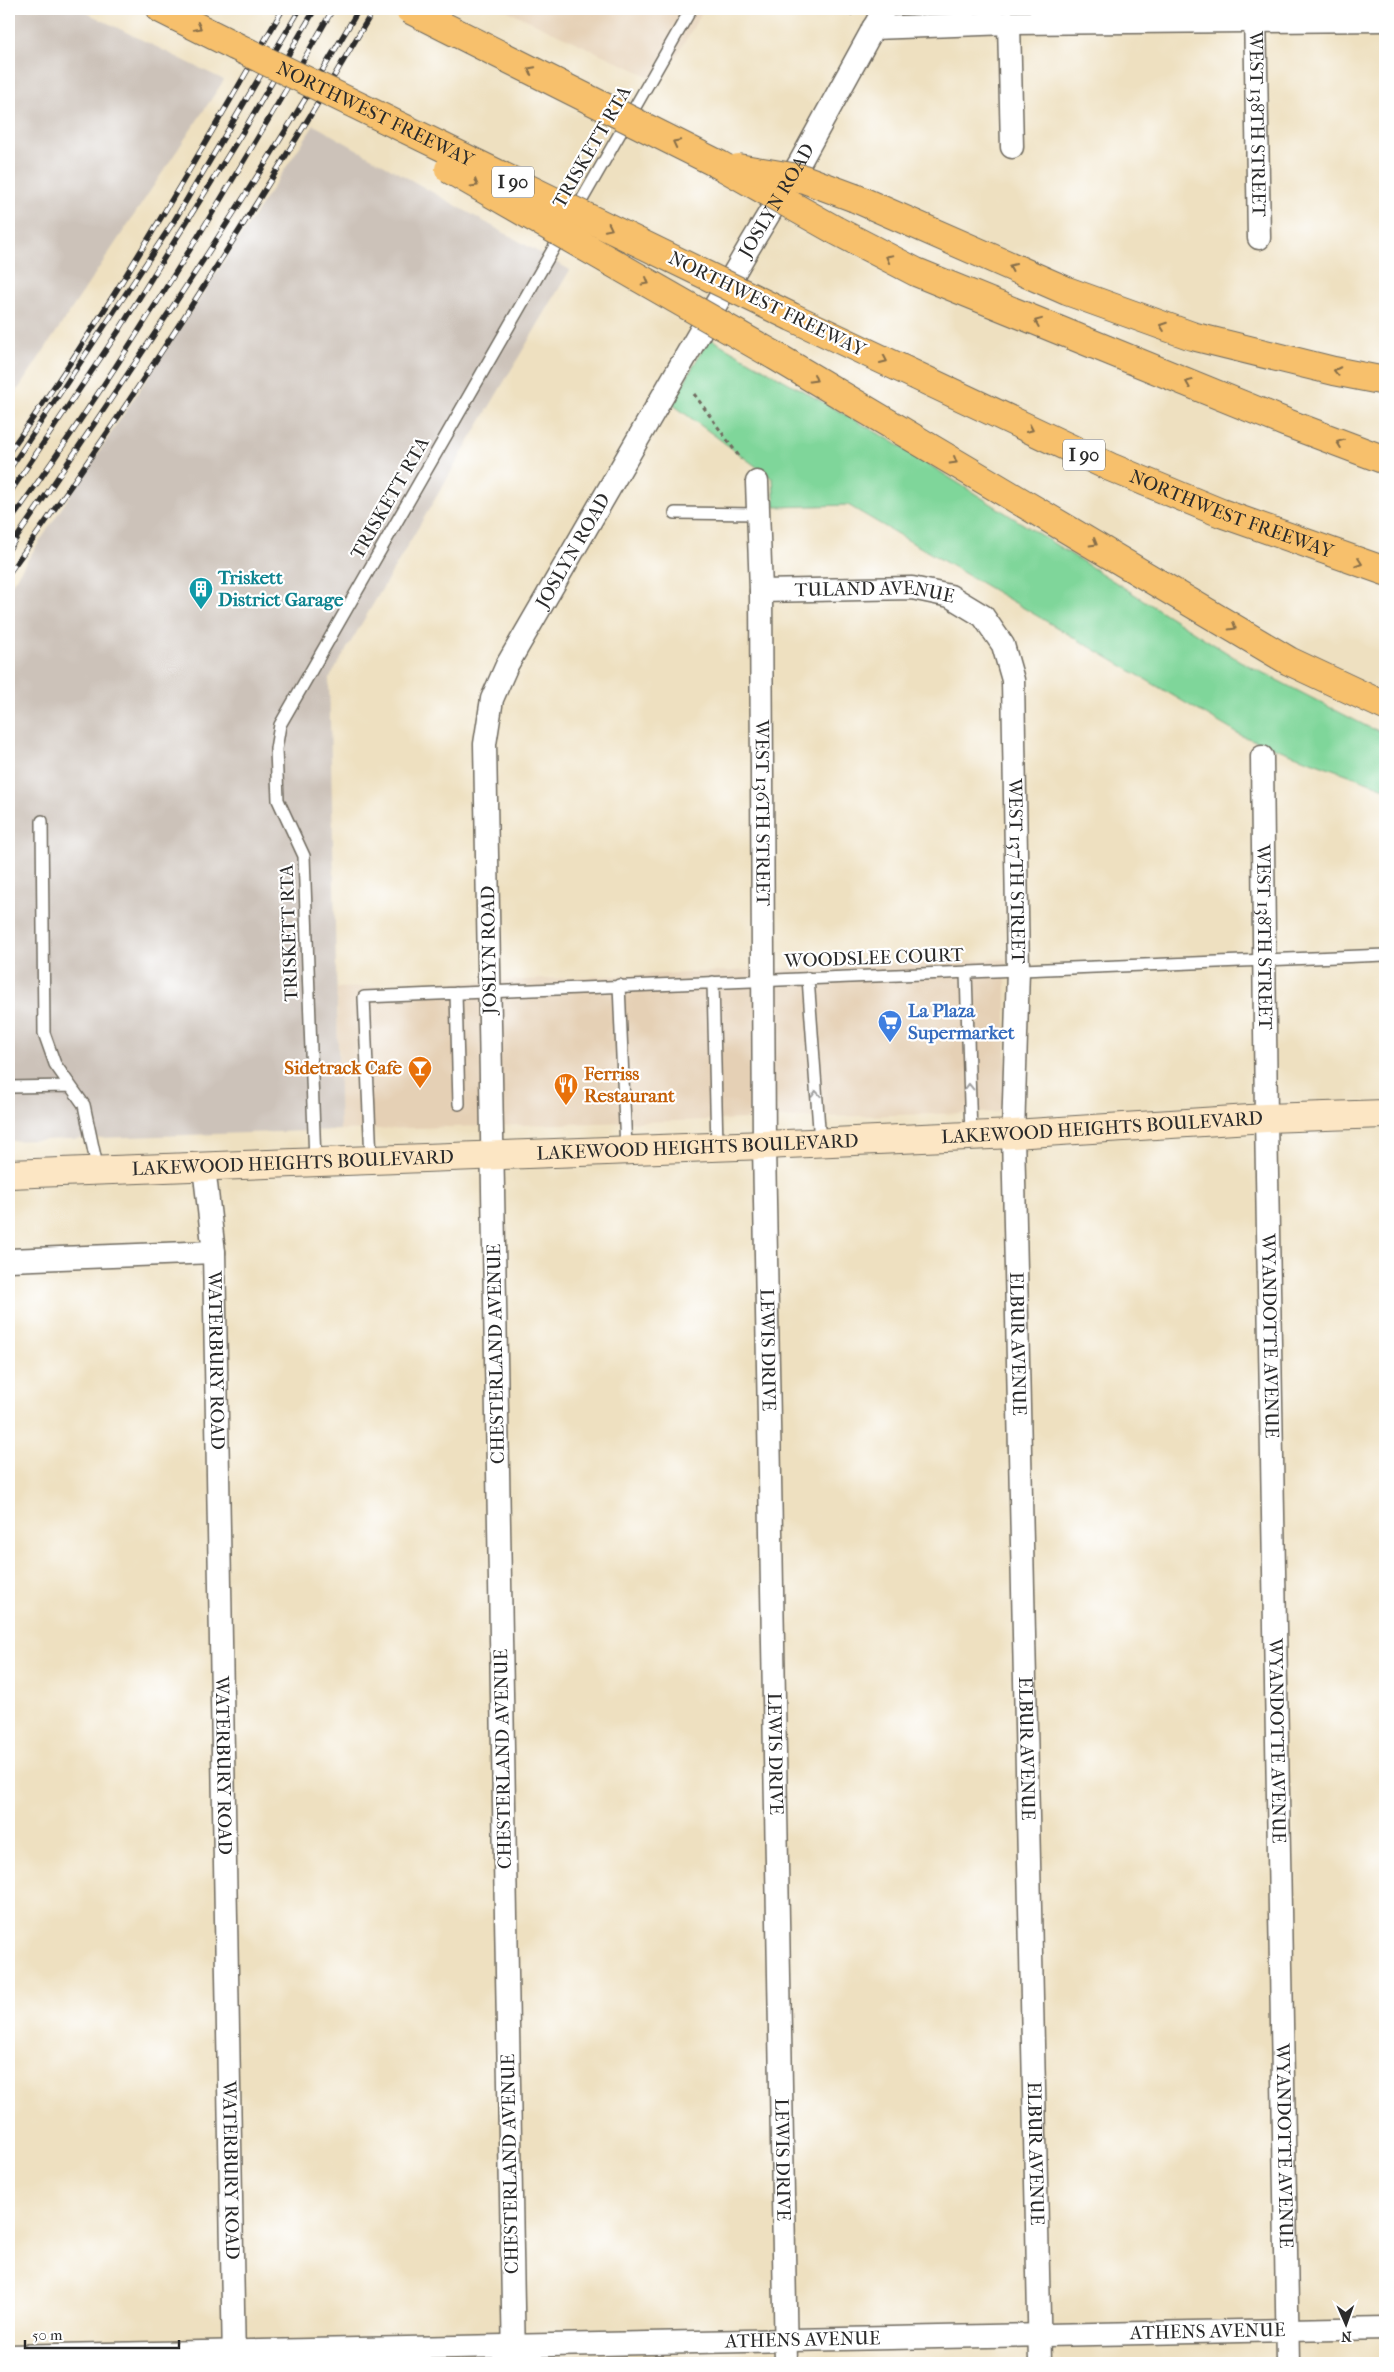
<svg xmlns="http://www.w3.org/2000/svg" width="1394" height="2372" viewBox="0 0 1394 2372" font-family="'IM FELL French Canon',serif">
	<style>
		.built { fill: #e5d0b5 }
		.industrial { fill: #ccc2b9 }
		.green { fill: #7fd69a; stroke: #558062 }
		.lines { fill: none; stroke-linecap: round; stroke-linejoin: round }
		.service-casing { stroke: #6f6a5f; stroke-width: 14 }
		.minor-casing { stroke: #6f6a5f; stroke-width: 25 }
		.secondary-casing { stroke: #6f6a5f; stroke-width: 30 }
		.motorway-casing { stroke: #6f6a5f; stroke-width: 30 }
		.path { stroke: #6f6a5f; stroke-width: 3; stroke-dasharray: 4 4; stroke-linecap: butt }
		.service { stroke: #fff; stroke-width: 11 }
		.minor { stroke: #fff; stroke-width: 22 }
		.secondary { stroke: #fce6c4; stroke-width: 28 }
		.motorway { stroke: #f7c06c; stroke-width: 28 }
		.rail-casing { stroke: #2b2b2b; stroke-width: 5.5 }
		.rail { stroke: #fff; stroke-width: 4; stroke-dasharray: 11; stroke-linecap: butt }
		.motorway-bridge-casing { stroke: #6f6a5f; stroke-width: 30; stroke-linecap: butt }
		.motorway-bridge { stroke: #f7c06c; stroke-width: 28 }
		.oneway { stroke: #876e48 }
		.oneway2 { stroke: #a0a0a0 }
		.labels { text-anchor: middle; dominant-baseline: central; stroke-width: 4.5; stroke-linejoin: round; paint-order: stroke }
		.shield { fill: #fff; stroke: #6b6b6b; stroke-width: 1 }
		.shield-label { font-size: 18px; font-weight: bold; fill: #2b2b2b }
		.street-label { font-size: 19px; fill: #2b2b2b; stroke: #fff }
		.culture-label { font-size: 19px; font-weight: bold; fill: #0d838f; stroke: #fff; text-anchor: start }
		.shop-label { font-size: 19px; font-weight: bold; fill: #366cbe; stroke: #fff; text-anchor: start }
		.food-label { font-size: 19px; font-weight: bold; fill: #c56008; stroke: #fff; text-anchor: end }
	</style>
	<rect width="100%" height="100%" fill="#fff"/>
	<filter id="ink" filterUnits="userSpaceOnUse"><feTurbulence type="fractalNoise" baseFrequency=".02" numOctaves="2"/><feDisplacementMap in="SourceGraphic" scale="10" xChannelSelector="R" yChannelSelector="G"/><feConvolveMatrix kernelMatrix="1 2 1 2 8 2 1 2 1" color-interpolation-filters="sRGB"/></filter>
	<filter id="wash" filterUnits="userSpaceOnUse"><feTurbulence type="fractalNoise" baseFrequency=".0096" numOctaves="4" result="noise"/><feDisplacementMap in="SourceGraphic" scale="20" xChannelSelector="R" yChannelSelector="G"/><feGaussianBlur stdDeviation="1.12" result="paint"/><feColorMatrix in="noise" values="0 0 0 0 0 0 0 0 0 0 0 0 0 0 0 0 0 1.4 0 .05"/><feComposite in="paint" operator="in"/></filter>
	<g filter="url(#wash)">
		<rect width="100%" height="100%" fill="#eee0c0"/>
		<path class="built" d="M 504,9 L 704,9 L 661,82 Z
			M 1006,959 L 1006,1112 L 340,1130 L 337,988 Z"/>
		<path class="industrial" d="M 9,9 L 79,9 L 224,80 L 9,403 Z
			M 314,125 L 570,270 L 329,679 L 340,1130 L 9,1141 L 9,588 Z"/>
		<path class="green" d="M 709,338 L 890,440 L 1240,661 L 1368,727 L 1385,733 L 1385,788 L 1242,736 L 848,505 L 775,507 L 773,479 L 672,404 Z"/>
	</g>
	<g filter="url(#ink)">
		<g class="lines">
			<defs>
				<path id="service" d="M 575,212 L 691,9
					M 675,513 L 758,514
					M 42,821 L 44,1033 L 55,1064 L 84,1105 L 98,1171
					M 966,972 L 971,1136
					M 808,978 L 820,1142
					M 713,982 L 717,1146
					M 619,985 L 626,1149
					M 456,993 L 459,1104
					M 9,1087 L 70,1086
					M 371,1159 L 364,997 L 1385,955
					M 315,1161 L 304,856 L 278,800 L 276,749 L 280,725 L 563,232"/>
				<g id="minor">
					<path id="s1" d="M 1255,9 L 1259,238"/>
					<path d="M 1009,23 L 1012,147"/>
					<path d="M 873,28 L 1009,23 L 1385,20"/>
					<path id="s2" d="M 757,482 L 761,591 L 764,1145 L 786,2363"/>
					<path id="s3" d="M 761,591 L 912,588 L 950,596 L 983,616 L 1003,645 L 1013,680 L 1018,970 L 1013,1134 L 1040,2363"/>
					<path id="s4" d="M 1262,757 L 1266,1118 L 1288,2363"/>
					<path id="s5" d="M 204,1167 L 214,1252 L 234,2363"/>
					<path d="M 9,1260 L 214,1252"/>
					<path id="s6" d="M 9,2356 L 1385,2328"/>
					<path id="s7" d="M 514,2363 L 485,744 L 492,699 L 507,665 L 748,249 L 799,164 L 884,9"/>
				</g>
				<g id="secondary">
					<path id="s8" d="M 9,1174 L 764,1145 L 1013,1134 L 1266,1118 L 1385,1114"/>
				</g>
				<g id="motorway">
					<path d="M 161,9 L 235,46"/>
					<path d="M 855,198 L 1067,291 L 1192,336 L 1334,371 L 1385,381"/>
					<path d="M 835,230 L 916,272 L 1287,423 L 1385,460"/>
					<path id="s9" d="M 792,317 L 1110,467 L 1221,513 L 1385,571"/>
					<path d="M 772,354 L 1289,661 L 1385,706"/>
				</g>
			</defs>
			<use href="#service" class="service-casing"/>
			<use href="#minor" class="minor-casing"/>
			<use href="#secondary" class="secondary-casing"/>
			<use href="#motorway" class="motorway-casing"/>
			<path class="path" d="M 842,9 L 855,16
				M 694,394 L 741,459"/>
			<use href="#service" class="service"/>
			<use href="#minor" class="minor"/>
			<use href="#secondary" class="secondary"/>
			<use href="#motorway" class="motorway"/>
			<defs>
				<path id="rail" d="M 9,452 C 110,311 196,159 283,9
					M 9,470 L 174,221 L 300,9
					M 9,494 L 118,332 L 247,125 L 315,9
					M 9,523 C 127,358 232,184 333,9
					M 9,549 C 130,372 251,194 359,9
					M 9,573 C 140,392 261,201 374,9"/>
			</defs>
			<use href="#rail" class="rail-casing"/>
			<use href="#rail" class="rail"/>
			<defs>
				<g id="motorway-bridge">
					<path d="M 409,9 L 720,165 L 835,230"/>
					<path id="s10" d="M 235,46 L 792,317"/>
					<path d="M 738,168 L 804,179 L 855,198"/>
					<path d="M 449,169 L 772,354"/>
				</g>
			</defs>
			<use href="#motorway-bridge" class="motorway-bridge-casing"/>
			<use href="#motorway-bridge" class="motorway-bridge"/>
		</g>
		<defs><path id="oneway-chevron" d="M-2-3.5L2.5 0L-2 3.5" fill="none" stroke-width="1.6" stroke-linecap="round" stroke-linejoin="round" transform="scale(1.25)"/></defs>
		<g class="oneway">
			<use href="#oneway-chevron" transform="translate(198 27) rotate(27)"/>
			<use href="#oneway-chevron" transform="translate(531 70) rotate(-153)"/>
			<use href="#oneway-chevron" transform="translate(676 143) rotate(-153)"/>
			<use href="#oneway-chevron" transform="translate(475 184) rotate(30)"/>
			<use href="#oneway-chevron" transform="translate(609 228) rotate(26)"/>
			<use href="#oneway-chevron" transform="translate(889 258) rotate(-152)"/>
			<use href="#oneway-chevron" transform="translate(1012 267) rotate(-156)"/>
			<use href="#oneway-chevron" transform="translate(646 282) rotate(30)"/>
			<use href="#oneway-chevron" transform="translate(1038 322) rotate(-158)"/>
			<use href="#oneway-chevron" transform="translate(1163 326) rotate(-160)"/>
			<use href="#oneway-chevron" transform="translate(884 360) rotate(25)"/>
			<use href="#oneway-chevron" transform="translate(1337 371) rotate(-168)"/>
			<use href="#oneway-chevron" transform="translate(814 379) rotate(30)"/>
			<use href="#oneway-chevron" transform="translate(1189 383) rotate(-158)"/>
			<use href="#oneway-chevron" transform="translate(1030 429) rotate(25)"/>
			<use href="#oneway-chevron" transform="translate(1340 443) rotate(-159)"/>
			<use href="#oneway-chevron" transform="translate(954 461) rotate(30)"/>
			<use href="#oneway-chevron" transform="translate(1094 543) rotate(30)"/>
			<use href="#oneway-chevron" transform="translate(1359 563) rotate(19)"/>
			<use href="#oneway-chevron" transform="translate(1233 627) rotate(31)"/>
		</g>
		<g class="oneway2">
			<use href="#oneway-chevron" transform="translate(969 1087) rotate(-91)"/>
			<use href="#oneway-chevron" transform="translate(816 1094) rotate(-94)"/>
		</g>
	</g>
	<defs>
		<symbol id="building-pin" viewBox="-11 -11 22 30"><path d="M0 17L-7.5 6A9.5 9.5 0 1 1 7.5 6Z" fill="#0f9aa8" stroke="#fff"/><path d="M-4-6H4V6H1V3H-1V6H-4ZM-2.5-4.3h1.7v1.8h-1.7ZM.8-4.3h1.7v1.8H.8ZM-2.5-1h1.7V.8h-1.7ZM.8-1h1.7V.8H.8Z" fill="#fff"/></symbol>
		<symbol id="supermarket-pin" viewBox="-11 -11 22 30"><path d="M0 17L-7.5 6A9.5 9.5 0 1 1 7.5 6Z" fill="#3f7fe0" stroke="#fff"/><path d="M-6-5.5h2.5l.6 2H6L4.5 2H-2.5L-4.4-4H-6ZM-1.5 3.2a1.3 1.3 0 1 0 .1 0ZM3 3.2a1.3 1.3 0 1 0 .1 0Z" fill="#fff"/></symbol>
		<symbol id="bar-pin" viewBox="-11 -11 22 30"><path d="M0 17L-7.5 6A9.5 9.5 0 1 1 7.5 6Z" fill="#e8710a" stroke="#fff"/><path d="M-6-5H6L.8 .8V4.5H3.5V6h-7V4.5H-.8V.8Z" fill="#fff"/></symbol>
		<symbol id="restaurant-pin" viewBox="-11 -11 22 30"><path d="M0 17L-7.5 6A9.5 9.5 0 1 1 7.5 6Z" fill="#e8710a" stroke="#fff"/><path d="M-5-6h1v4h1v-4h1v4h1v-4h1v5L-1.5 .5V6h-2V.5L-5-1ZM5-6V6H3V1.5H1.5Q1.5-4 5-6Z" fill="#fff"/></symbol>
	</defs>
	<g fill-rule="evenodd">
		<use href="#building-pin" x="187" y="575" width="28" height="38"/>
		<use href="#supermarket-pin" x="876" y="1008" width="28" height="38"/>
		<use href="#bar-pin" x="406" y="1054" width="28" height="38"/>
		<use href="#restaurant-pin" x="552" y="1071" width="28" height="38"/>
	</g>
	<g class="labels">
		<g class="shield">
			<rect x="492" y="166.5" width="42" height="31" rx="4"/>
			<rect x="1063" y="439.5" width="42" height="31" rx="4"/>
		</g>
		<g class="shield-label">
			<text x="513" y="182">I 90</text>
			<text x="1084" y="455">I 90</text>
		</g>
		<g class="street-label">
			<text stroke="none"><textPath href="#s10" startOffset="156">NORTHWEST FREEWAY</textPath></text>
			<text stroke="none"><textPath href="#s1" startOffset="115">WEST 138TH STREET</textPath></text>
			<text transform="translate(592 147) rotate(-60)">TRISKETT RTA</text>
			<text stroke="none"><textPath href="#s7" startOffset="2239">JOSLYN ROAD</textPath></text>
			<text transform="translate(767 304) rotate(26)">NORTHWEST FREEWAY</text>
			<text transform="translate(390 498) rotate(-60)">TRISKETT RTA</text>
			<text stroke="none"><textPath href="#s9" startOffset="482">NORTHWEST FREEWAY</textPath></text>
			<text stroke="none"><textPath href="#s7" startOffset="1834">JOSLYN ROAD</textPath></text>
			<text stroke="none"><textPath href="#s3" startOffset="114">TULAND AVENUE</textPath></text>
			<text stroke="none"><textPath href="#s2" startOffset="331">WEST 136TH STREET</textPath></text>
			<text stroke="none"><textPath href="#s3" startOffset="491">WEST 137TH STREET</textPath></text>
			<text transform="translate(289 933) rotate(-92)">TRISKETT RTA</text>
			<text stroke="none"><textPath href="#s4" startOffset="180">WEST 138TH STREET</textPath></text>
			<text transform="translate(489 950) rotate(-91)">JOSLYN ROAD</text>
			<text transform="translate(874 958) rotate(-2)">WOODSLEE COURT</text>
			<text stroke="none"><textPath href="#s8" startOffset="1094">LAKEWOOD HEIGHTS BOULEVARD</textPath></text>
			<text stroke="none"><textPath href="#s8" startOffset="689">LAKEWOOD HEIGHTS BOULEVARD</textPath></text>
			<text stroke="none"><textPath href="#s8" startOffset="284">LAKEWOOD HEIGHTS BOULEVARD</textPath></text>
			<text stroke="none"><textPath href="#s4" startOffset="579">WYANDOTTE AVENUE</textPath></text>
			<text stroke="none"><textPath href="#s3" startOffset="964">ELBUR AVENUE</textPath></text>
			<text stroke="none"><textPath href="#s2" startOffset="868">LEWIS DRIVE</textPath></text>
			<text transform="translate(496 1354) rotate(-91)">CHESTERLAND AVENUE</text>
			<text stroke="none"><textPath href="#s5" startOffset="194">WATERBURY ROAD</textPath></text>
			<text stroke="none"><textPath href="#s4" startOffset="984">WYANDOTTE AVENUE</textPath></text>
			<text stroke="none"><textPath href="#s3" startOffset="1369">ELBUR AVENUE</textPath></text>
			<text stroke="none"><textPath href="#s2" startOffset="1272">LEWIS DRIVE</textPath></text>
			<text transform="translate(503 1759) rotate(-91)">CHESTERLAND AVENUE</text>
			<text stroke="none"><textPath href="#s5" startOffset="599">WATERBURY ROAD</textPath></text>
			<text stroke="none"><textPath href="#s4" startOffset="1389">WYANDOTTE AVENUE</textPath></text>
			<text stroke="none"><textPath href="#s3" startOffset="1774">ELBUR AVENUE</textPath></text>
			<text stroke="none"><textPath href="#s2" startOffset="1678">LEWIS DRIVE</textPath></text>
			<text transform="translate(510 2164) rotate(-91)">CHESTERLAND AVENUE</text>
			<text stroke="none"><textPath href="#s5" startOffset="1004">WATERBURY ROAD</textPath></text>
			<text stroke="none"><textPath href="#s6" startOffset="1199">ATHENS AVENUE</textPath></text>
			<text stroke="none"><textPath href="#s6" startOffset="794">ATHENS AVENUE</textPath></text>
		</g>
		<g class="culture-label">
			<text x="218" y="578">Triskett<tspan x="218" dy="22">District Garage</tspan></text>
		</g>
		<g class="shop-label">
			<text x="908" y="1011">La Plaza<tspan x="908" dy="22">Supermarket</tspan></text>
		</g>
		<g class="food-label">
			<text x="402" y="1068">Sidetrack Cafe</text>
			<text x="584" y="1074" text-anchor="start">Ferriss<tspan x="584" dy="22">Restaurant</tspan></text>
		</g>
	</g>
	<rect width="1394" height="2372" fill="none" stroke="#fff" stroke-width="30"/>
	<g transform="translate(1346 2324) rotate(178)" stroke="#ffffff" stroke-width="4" paint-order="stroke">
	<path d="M0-4L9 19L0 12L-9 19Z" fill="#2b2b2b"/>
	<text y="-8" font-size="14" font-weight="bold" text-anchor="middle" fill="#2b2b2b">N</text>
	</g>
	<path d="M25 2340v8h154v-8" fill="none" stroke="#2b2b2b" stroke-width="2.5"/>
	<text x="32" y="2340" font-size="15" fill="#2b2b2b" stroke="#ffffff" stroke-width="4" paint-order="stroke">50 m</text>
</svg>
